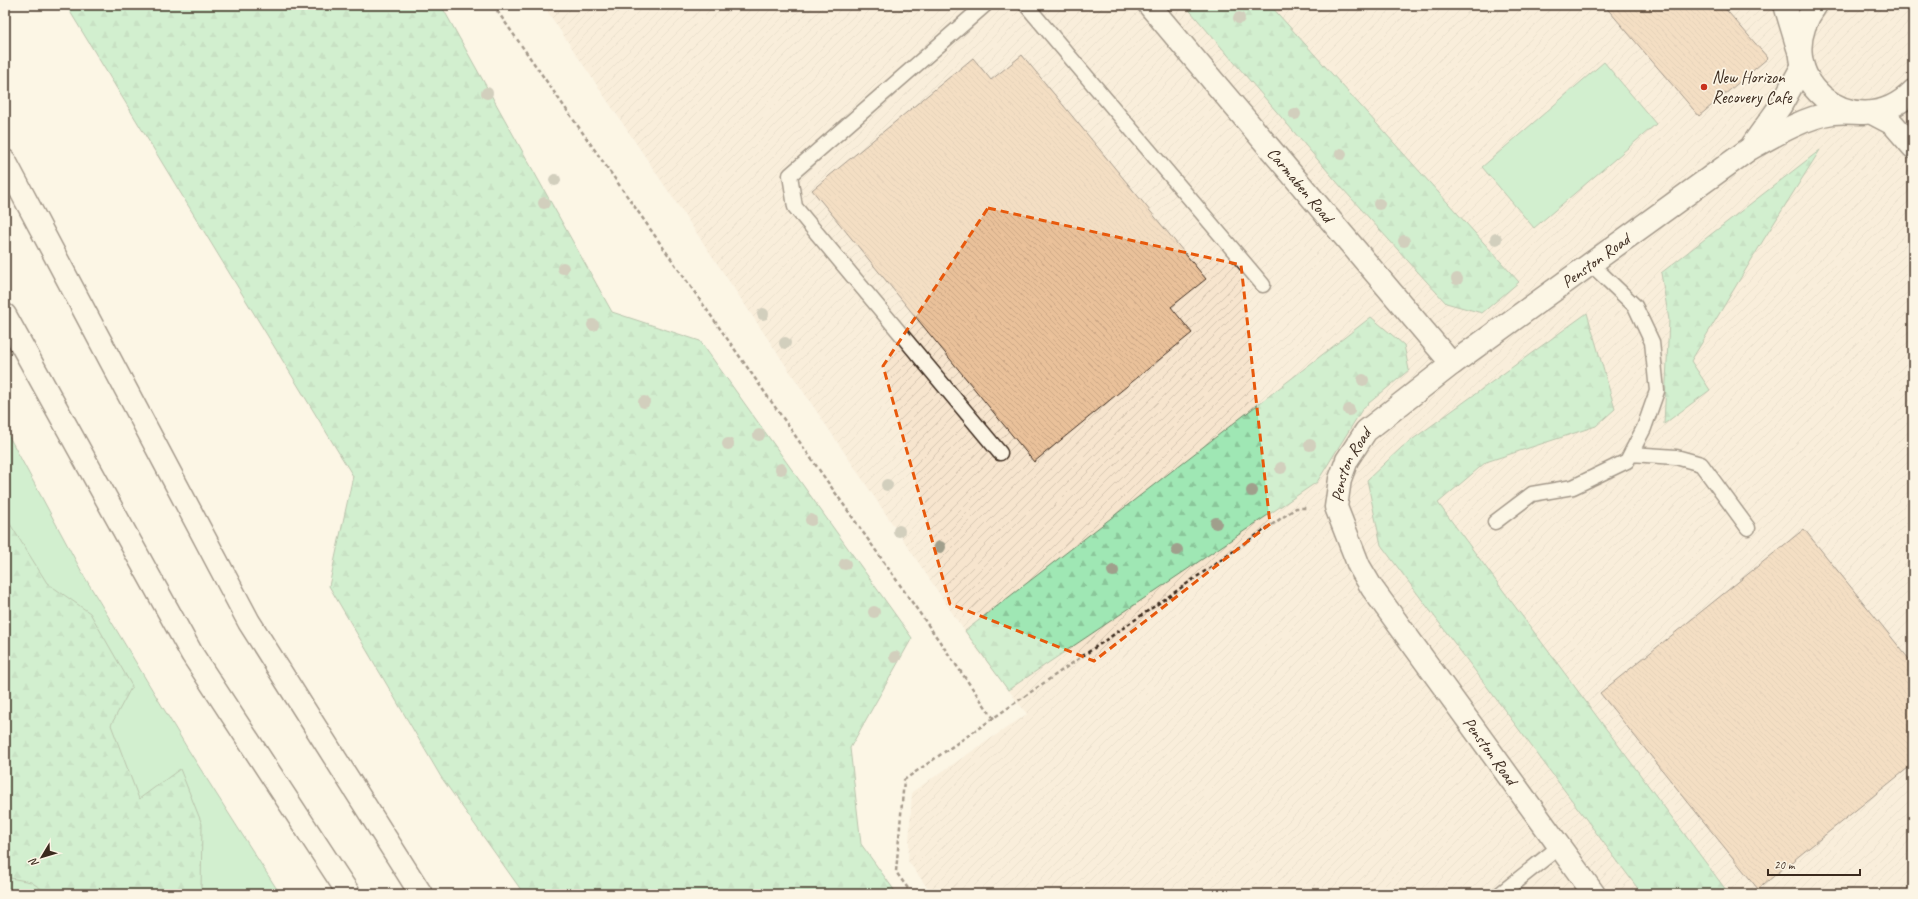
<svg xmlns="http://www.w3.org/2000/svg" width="1918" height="899" viewBox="0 0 1918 899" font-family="Caveat,sans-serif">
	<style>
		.industrial { fill: url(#industrial-furrows) }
		.grass { fill: #9fe7b4; stroke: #6d8869 }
		.forest { fill: url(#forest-firs); stroke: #6d8869 }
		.building { fill: url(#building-back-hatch); stroke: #3b2a1e }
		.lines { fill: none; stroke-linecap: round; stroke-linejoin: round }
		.service-casing { stroke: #3b2a1e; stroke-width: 17 }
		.minor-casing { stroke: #3b2a1e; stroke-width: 25 }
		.motorway-casing { stroke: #3b2a1e; stroke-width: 25 }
		.path { stroke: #3b2a1e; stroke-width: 2.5; stroke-dasharray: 4 3; stroke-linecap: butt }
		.service { stroke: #fcf5e5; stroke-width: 14 }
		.minor { stroke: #fcf5e5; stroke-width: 22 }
		.motorway { stroke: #fcf5e5; stroke-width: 22 }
		.tree { fill: #a09f8c }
		.marked { fill: none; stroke: #e8590c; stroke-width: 3; stroke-dasharray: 8 5; stroke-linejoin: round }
		.poi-dot { fill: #c8321e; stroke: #fcf5e5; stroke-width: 1.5 }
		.labels { text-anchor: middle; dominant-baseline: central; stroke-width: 3.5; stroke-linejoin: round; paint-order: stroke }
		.poi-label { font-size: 17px; fill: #3b2a1e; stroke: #fcf5e5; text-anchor: start }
		.street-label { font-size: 17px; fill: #3b2a1e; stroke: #fcf5e5 }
	</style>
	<defs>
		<pattern id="industrial-furrows" width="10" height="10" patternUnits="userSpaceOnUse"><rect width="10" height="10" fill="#f7e5ce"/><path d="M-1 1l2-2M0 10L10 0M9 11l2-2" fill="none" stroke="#d5c5b0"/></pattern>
		<pattern id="forest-firs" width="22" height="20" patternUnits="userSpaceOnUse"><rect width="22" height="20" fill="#9fe7b4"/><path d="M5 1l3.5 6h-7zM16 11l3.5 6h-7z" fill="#8ac69a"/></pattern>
		<pattern id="building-back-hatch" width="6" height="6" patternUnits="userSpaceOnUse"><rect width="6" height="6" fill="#eac19a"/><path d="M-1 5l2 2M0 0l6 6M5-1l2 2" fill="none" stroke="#caa684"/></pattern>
	</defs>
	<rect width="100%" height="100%" fill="#fcf5e5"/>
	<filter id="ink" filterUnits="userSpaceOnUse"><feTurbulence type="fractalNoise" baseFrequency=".025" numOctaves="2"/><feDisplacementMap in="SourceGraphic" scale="8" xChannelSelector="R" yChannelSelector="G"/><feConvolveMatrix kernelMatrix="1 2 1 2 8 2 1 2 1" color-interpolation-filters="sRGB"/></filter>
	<g filter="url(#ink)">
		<path class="industrial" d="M 543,5 L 1913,5 L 1913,894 L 932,894 L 908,861 L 912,792 L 1027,714 L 976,648 Z"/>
		<path class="grass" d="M 1604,62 L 1656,124 L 1534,228 L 1482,167 Z
			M 5,429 L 84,576 L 189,751 L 280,894 L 5,894 Z"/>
		<path class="forest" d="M 66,5 L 441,5 L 612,312 L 700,341 L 912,638 L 850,748 L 861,844 L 897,894 L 524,894 L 441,777 L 329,586 L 353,476 Z
			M 1185,5 L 1270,5 L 1519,282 L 1482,313 L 1446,303 L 1342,188 Z
			M 1820,150 L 1764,239 L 1691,361 L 1710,390 L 1664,424 L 1669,320 L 1661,273 Z
			M 1587,313 L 1615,409 L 1596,426 L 1486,462 L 1438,503 L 1729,894 L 1642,894 L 1381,545 L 1367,480 L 1402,447 Z
			M 1371,317 L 1404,345 L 1409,370 L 1363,408 L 1317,482 L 1008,690 L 965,631 Z
			M 5,516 L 47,583 L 90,613 L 132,686 L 111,725 L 139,799 L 180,769 L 202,824 L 201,894 L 49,894 L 31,882 L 5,877 Z"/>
		<path class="building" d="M 1604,5 L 1722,5 L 1768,58 L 1699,116 Z
			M 1022,55 L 1206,279 L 1171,307 L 1192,333 L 1034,462 L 812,190 L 973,58 L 991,80 Z
			M 1804,529 L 1913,664 L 1913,764 L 1758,889 L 1600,693 Z"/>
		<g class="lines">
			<defs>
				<path id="service" d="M 985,5 L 790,175 L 795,207 L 1000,453
					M 1026,5 L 1263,285
					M 1631,454 L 1676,457 L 1701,464 L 1748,528
					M 1495,522 L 1532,494 L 1573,487 L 1627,461 L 1644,428 L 1657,391 L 1652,342 L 1635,306 L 1591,264
					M 1500,894 L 1559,847"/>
				<g id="minor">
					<path id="s1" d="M 1149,5 L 1452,364"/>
					<path d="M 1785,5 L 1798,48"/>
					<path d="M 1816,5 C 1764,76 1854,150 1913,91"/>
					<path d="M 1872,113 L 1893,124 L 1913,147"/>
					<path d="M 1753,144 L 1781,105 L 1802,67"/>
					<path id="s2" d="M 1594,894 L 1372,588 L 1359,566 L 1336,507 L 1340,479 L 1347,460 L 1366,431 L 1452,364 L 1748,150 C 1773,136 1805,117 1833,113 C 1843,112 1854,113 1864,113"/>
				</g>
				<path id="motorway" d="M 5,161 L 249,622 L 421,894
					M 5,315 L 192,654 L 349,894"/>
			</defs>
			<use href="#service" class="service-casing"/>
			<use href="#minor" class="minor-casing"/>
			<use href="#motorway" class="motorway-casing"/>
			<path class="path" d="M 493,5 L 994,719
				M 912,894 L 896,872 L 904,780 L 1296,508 L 1308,508"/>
			<use href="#service" class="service"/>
			<use href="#minor" class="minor"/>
			<use href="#motorway" class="motorway"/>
		</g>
		<g class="tree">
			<circle cx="1239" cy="18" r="6"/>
			<circle cx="487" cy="93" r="6"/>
			<circle cx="1295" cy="114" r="6"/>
			<circle cx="1341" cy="154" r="6"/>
			<circle cx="555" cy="180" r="6"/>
			<circle cx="544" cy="203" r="6"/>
			<circle cx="1379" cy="204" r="6"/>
			<circle cx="1496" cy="239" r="6"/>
			<circle cx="1404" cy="241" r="6"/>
			<circle cx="563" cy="268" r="6"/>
			<circle cx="1457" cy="279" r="6"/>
			<circle cx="763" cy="314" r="6"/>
			<circle cx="593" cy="325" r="6"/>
			<circle cx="785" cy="343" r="6"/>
			<circle cx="1363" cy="380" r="6"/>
			<circle cx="644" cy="402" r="6"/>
			<circle cx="1349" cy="410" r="6"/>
			<circle cx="759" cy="435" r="6"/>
			<circle cx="728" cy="444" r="6"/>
			<circle cx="1310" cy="445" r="6"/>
			<circle cx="1281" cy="468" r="6"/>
			<circle cx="781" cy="469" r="6"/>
			<circle cx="887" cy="485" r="6"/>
			<circle cx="1252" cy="491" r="6"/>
			<circle cx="811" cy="520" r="6"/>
			<circle cx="1216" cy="523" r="6"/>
			<circle cx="899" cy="531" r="6"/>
			<circle cx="940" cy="547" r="6"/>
			<circle cx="1177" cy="550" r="6"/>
			<circle cx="845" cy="564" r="6"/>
			<circle cx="1113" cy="571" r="6"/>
			<circle cx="874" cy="612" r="6"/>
			<circle cx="895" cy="657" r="6"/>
		</g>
	</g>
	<path d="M0 0H1918V899H0ZM 988,208 L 1241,265 L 1270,524 L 1094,661 L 950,604 L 883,366 Z" fill="#fcf5e5" fill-opacity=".55" fill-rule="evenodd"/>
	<path class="marked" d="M 988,208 L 1241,265 L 1270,524 L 1094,661 L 950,604 L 883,366 Z"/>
	<circle class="poi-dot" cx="1704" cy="87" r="4"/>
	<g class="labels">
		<g class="poi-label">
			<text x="1712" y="77">New Horizon<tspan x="1712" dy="20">Recovery Cafe</tspan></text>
		</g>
		<g class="street-label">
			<text stroke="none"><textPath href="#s1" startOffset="235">Carmaben Road</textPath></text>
			<text stroke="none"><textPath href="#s2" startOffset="836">Penston Road</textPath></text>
			<text stroke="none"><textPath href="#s2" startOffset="512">Penston Road</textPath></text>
			<text transform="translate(1490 751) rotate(54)">Penston Road</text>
		</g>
	</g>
	<rect width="1918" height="899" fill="none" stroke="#fcf5e5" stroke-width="20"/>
	<rect x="10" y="10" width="1898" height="879" fill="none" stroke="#3b2a1e" stroke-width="1.5" filter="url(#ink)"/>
	<g transform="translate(42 857) rotate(232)" stroke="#fcf5e5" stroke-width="3" paint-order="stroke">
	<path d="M0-3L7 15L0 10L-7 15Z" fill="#3b2a1e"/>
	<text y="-6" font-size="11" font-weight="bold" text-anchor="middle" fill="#3b2a1e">N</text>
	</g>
	<path d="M1768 869v6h92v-6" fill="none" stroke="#3b2a1e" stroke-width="2"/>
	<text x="1774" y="869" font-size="12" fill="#3b2a1e" stroke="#fcf5e5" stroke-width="3" paint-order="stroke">20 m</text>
</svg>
